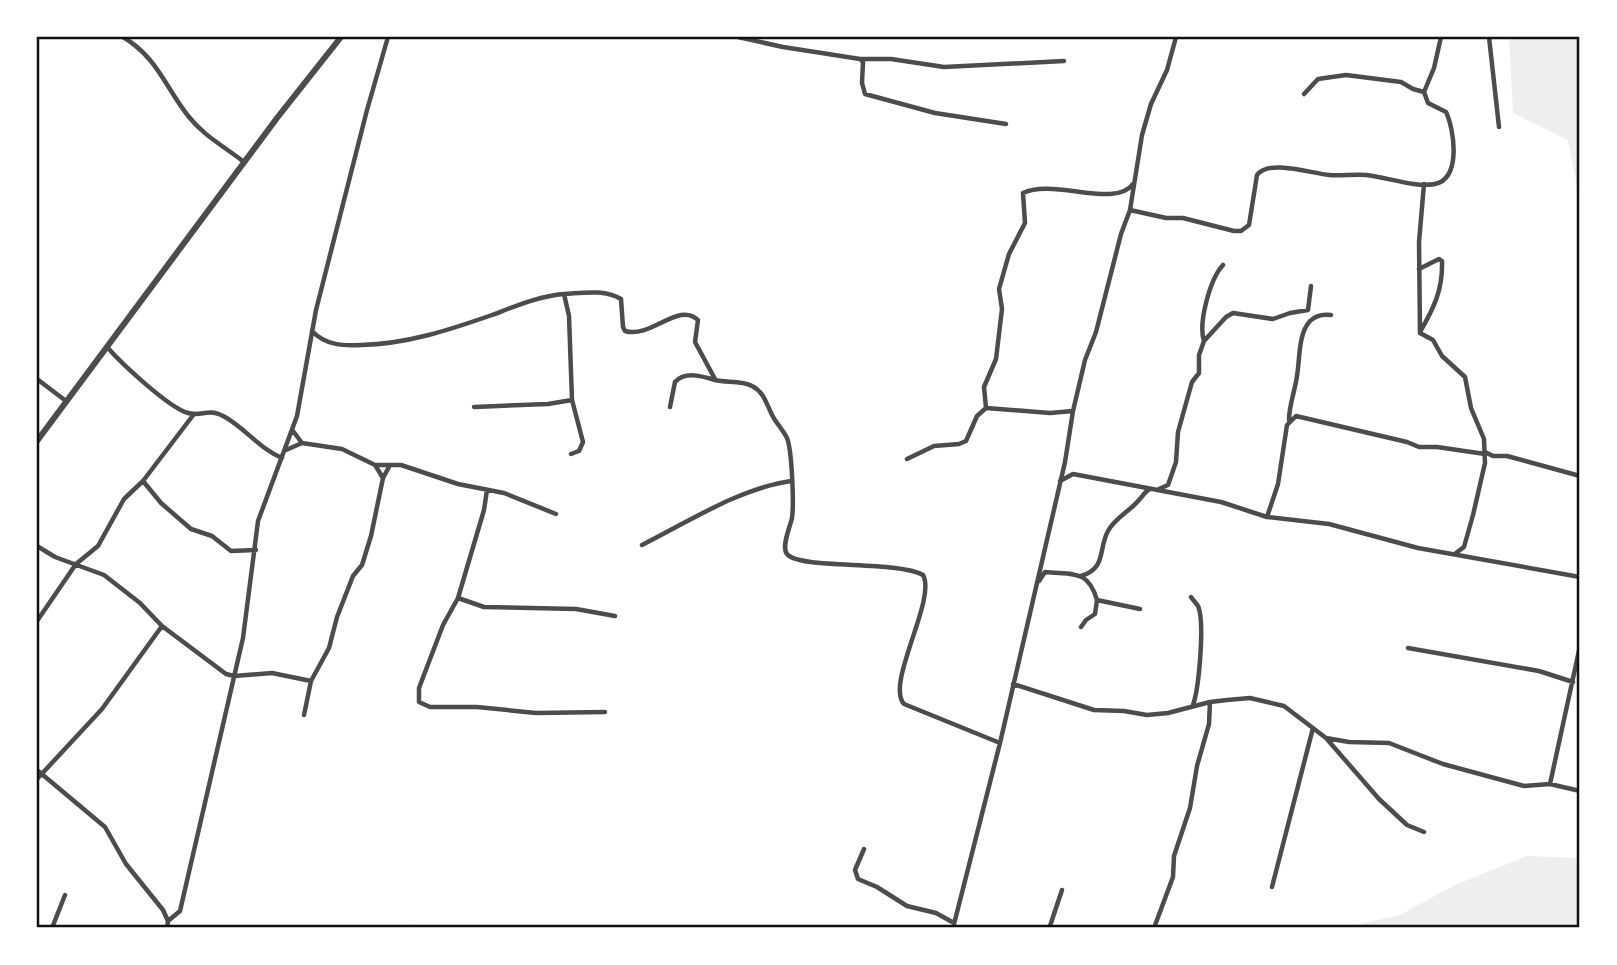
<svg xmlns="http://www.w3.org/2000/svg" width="1617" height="965" viewBox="0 0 1617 965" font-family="'Libre Baskerville',serif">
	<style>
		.green { fill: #eee }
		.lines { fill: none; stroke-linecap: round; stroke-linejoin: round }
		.minor { stroke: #4c4c4c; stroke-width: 4.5 }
		.tertiary { stroke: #4c4c4c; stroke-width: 6 }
		.neatline { fill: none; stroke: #111; stroke-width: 2.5 }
	</style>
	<rect width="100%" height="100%" fill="#fff"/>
	<path class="green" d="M 1509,37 L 1580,37 L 1580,254 L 1576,181 L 1568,140 L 1513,113 Z
		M 1527,856 L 1580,858 L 1580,928 L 1342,928 L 1400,915 L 1455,885 Z"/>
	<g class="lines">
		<path class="minor" d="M 123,37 C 158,58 165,87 189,117 C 204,136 225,147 244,162
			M 738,37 L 783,47 L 860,59 L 863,62 L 862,83 L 865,94 L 935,113 L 1006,124
			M 1489,37 L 1499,127
			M 860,59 L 891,59 L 944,67 L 1064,61
			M 1304,94 L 1318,79 L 1346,75 L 1401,82 L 1413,89 L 1424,92
			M 1130,210 L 1166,218 L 1183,218 L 1234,231 L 1241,231 L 1249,225 L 1257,175 C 1269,159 1310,173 1329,175 C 1341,176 1354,174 1366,175 C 1386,177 1416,188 1435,184 C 1462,178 1454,129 1446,112 L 1428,103 L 1424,92 L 1434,68 L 1441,37
			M 1419,269 L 1439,259 L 1442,261 C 1443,289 1434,308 1420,332
			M 564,294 C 583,293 604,289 621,299 L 623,327 L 625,331 C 651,339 679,301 698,320 L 695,342 L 715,379
			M 312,331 C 325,345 343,346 361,345 C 407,344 449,330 492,315 C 516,306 539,296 564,294 L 569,316 L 572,400 L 583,442 L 579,451 L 571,454
			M 1420,333 L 1433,340 L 1442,356 L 1465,377 L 1471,408 L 1484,439 L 1485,463 L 1473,515 L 1464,547 L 1456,553
			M 1420,333 L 1419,242 L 1424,184
			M 1204,341 C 1198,323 1210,279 1223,265
			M 107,347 C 121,363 169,408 188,413 C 203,417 207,407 225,417 C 246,429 260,449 282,458
			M 37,379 L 66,401
			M 474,407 L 548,404 L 572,400
			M 670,407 L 675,382 C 685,371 702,376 715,380 C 726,383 741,380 752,386 C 766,393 767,408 775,420 C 779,426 784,432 787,438 C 792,450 794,504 792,518 C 790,527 781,547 787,554 C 800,570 896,560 923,575 C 937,599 885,684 904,704 L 1000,743
			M 986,408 L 984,387 L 996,359 L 1002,309 L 999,289 L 1009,254 L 1025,223 L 1023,193 C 1053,178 1115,209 1133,184
			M 1289,420 C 1289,405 1295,391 1297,376 C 1300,359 1298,334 1310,321 C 1316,315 1324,314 1331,315
			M 293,431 L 302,443
			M 286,450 L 302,443 L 342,449 L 375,465 L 383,478 L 371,536 L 362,565 L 353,576 L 337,617 L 329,648 L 311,681 L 304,715
			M 1485,452 L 1493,456 L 1507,456 L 1580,476
			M 907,459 L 934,446 L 959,444 L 966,441 L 977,416 L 986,408 L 1050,413 L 1073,411
			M 375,465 L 401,465 L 458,484 L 504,493 L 556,514
			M 383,478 L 390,465
			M 143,481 L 161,503 L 191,529 L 212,536 L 231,551 L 256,550
			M 1060,481 L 1073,474 L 1221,502 L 1267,517 L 1329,524 L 1418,548 L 1580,577
			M 1159,489 L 1168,485 L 1176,462 L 1178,432 L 1192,382 L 1199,373 L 1199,355 L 1204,341 L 1226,317 L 1233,313 L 1273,319 L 1290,313 L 1308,310 L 1311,286
			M 487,490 L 484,510 L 458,598 L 443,625 L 419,688 L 419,702 L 430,707 L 477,707 L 536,713 L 605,712
			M 1267,517 L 1278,484 L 1287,425 L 1296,416 L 1407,442 L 1419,447 L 1437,447 L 1485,454
			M 642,545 C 688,522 740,488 791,481
			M 37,546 L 55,557 L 104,575 L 140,603 L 162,626 L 226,674 L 234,676 L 272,673 L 311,681
			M 1081,576 C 1107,568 1098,549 1108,531 C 1115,518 1130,511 1139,500 C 1144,495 1144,492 1150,489
			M 1039,581 L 1045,572 C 1073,575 1088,569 1097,600 L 1140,609
			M 1191,597 C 1193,600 1196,603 1198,606 C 1205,621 1199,688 1193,705
			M 458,598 L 484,607 L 576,609 L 615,616
			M 37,621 L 76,564 L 98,546 L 124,499 L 143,481 L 194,414
			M 1081,627 L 1086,620 L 1095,614 L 1097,600
			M 1408,648 L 1539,671 L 1573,682
			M 1013,684 L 1094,710 L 1124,711 L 1147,715 L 1168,713 L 1210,702 L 1227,700 L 1250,698 L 1284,706 L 1326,738 L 1379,799 L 1407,825 L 1424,832
			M 1326,738 L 1349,742 L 1389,743 L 1443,764 L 1524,786 L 1550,784 L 1580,791
			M 37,770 L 105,827 L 126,864 L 163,910 L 168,921 L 167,928
			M 37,779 L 102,709 L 162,626
			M 1550,784 L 1580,646
			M 864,849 L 855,870 L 858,879 L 877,887 L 907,906 L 936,913 L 954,923
			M 1272,887 L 1313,728
			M 168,921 L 180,911 L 243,638 L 258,521 L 297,416 L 316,310 L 367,110 L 388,37
			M 52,928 L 65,895
			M 414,928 L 414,927
			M 953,928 L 1000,743 L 1065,462 L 1073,411 L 1085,360 L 1096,332 L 1121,234 L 1130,210 L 1142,135 L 1151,104 L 1167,70 L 1176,37
			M 1047,928 L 1050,926 L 1062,890
			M 1154,928 L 1173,877 L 1174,856 L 1190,808 L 1197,766 L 1209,724 L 1210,702"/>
		<path class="tertiary" d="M 37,441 L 277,118 L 341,37"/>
	</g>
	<rect width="1617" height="965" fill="none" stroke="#ffffff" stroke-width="77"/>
	<rect x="38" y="38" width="1540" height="888" class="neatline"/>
</svg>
